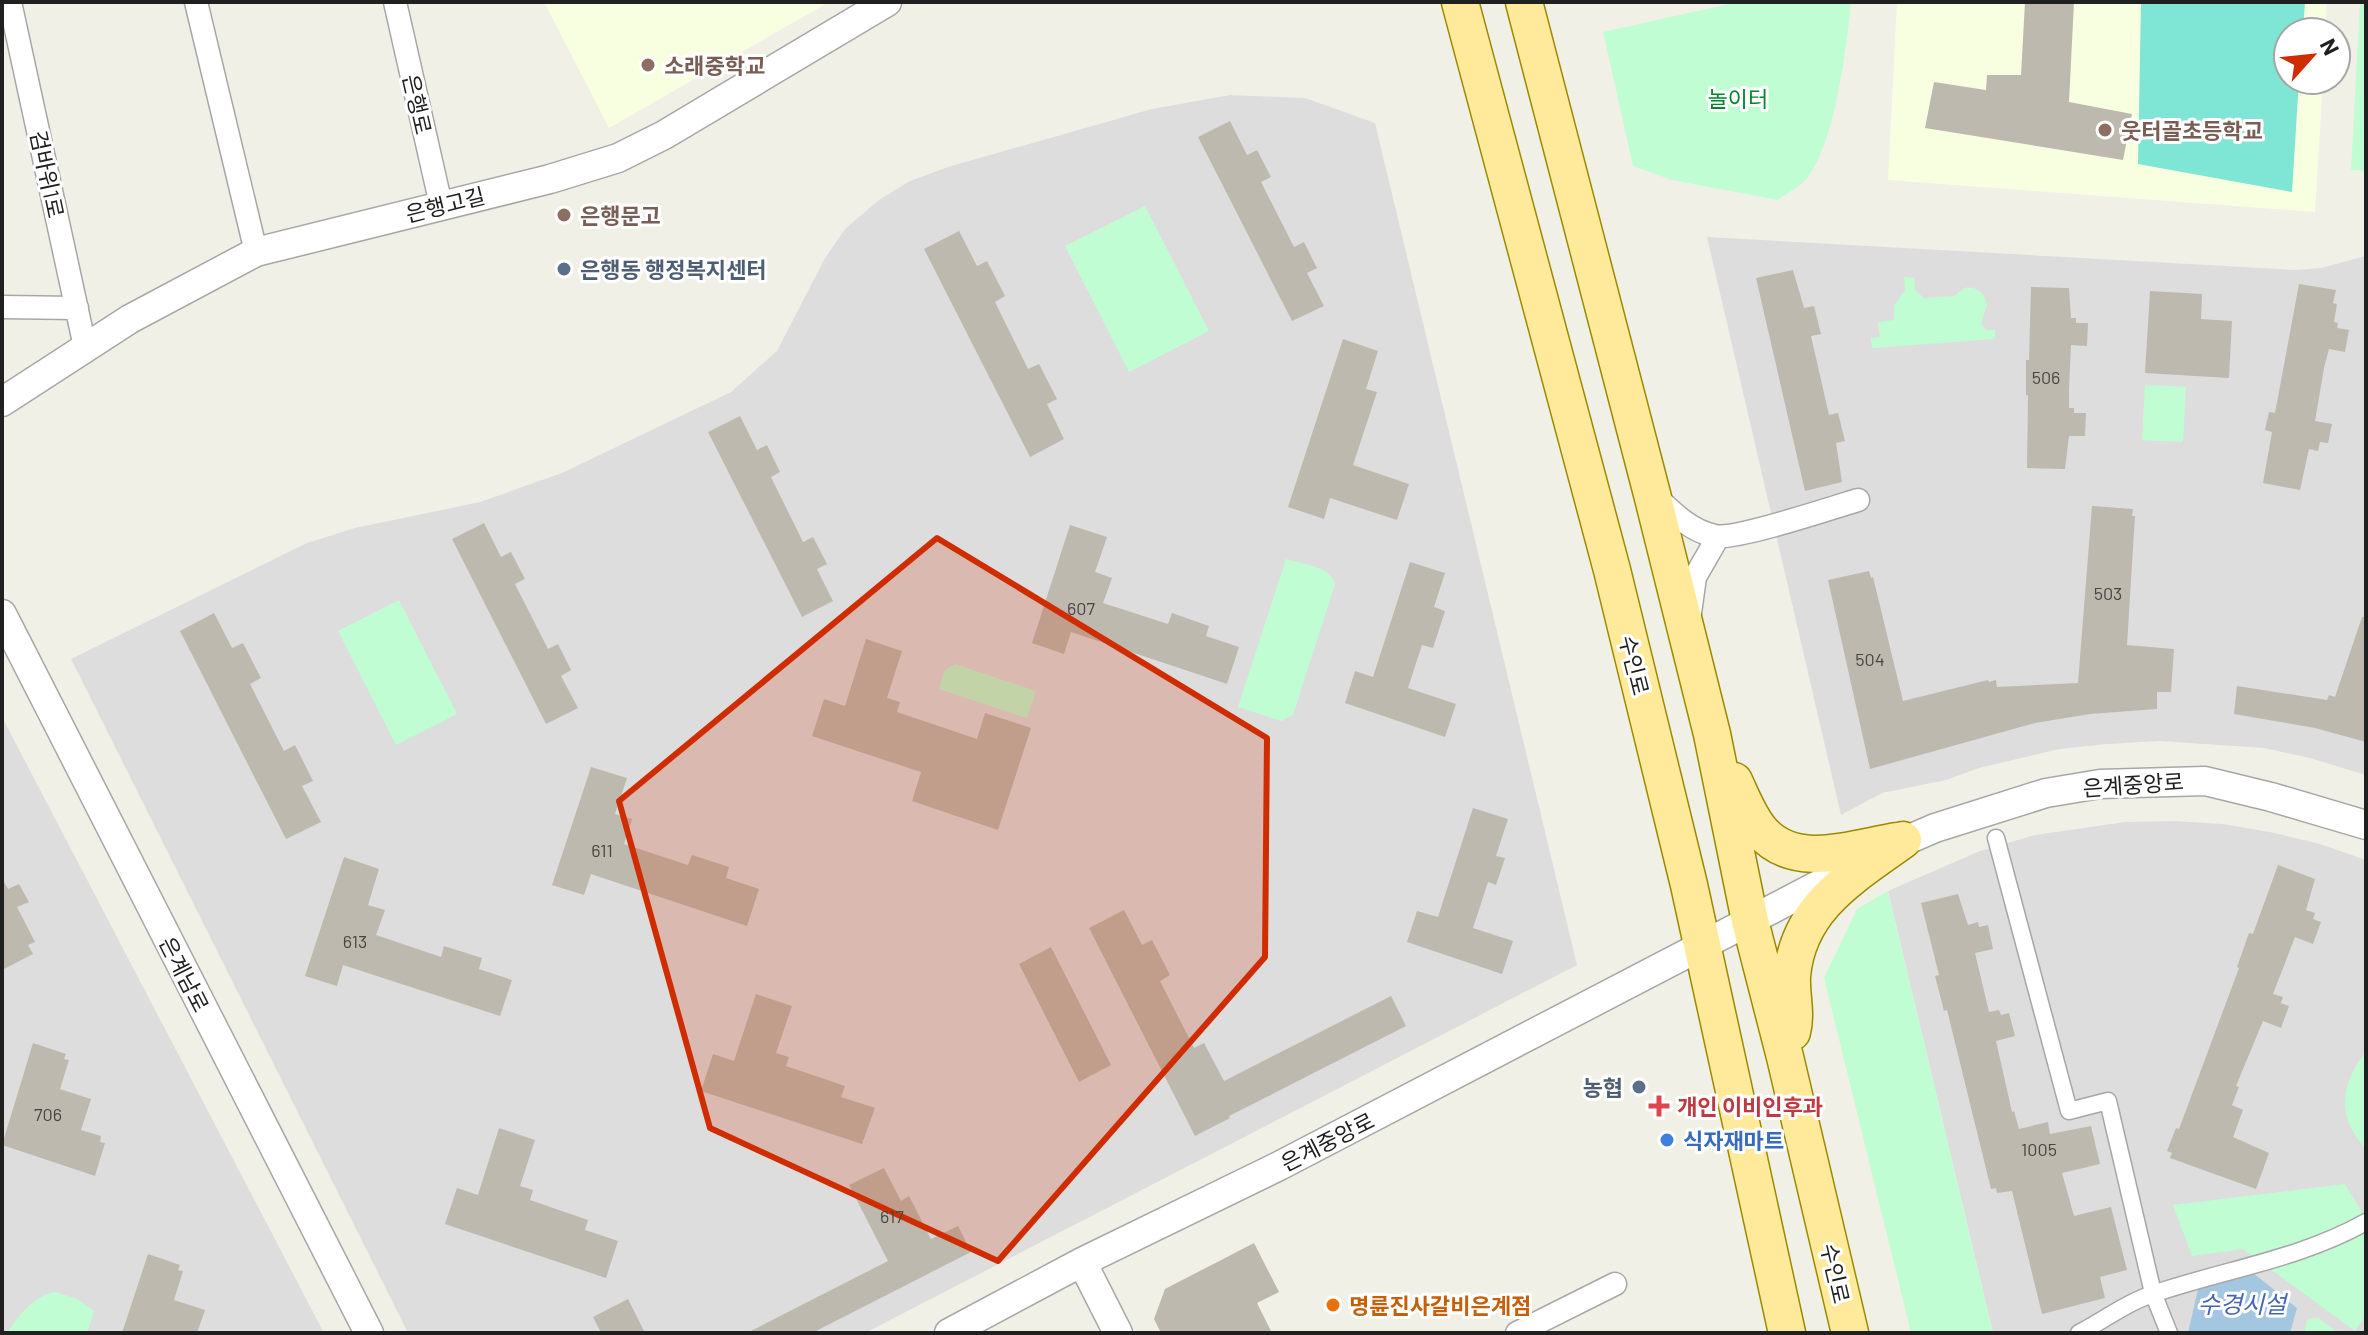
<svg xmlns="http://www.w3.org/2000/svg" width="2368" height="1335" viewBox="0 0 2368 1335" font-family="Barlow,'Noto Sans KR',sans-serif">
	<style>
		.residential { fill: #dedddd }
		.education { fill: #f8ffe0 }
		.park { fill: #c0fdd3 }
		.pitch { fill: #7fe5d4 }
		.water { fill: #a3c6e1 }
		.building { fill: #beb9ae }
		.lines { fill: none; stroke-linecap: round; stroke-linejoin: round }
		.pedestrian-casing { stroke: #a7a7a7; stroke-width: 19 }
		.minor-casing { stroke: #a7a7a7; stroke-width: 25 }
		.tertiary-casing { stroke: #a7a7a7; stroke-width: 31 }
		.primary-casing { stroke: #9b8a00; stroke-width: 39 }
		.pedestrian { stroke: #fff; stroke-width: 16 }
		.minor { stroke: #fff; stroke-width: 22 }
		.tertiary { stroke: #fff; stroke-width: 28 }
		.primary { stroke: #ffea9c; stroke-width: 36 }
		.marked { fill: #cf2d00; fill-opacity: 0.2; stroke: #cf2d00; stroke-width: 6; stroke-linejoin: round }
		.education-dot { fill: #8d6e63; stroke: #fff; stroke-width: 3 }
		.service-dot { fill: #5c6f8a; stroke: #fff; stroke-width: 3 }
		.health-dot { fill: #e0444e; stroke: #fff; stroke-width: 3 }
		.shop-dot { fill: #3f7fe0; stroke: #fff; stroke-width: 3 }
		.food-dot { fill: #e8710a; stroke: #fff; stroke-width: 3 }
		.labels { text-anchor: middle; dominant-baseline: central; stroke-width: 6; stroke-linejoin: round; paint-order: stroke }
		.number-label { font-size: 18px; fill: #484644 }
		.education-label { font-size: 22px; font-weight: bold; fill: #785e54; stroke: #fff; text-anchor: start }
		.park-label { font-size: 22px; fill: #04872c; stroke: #fff }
		.street-label { font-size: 22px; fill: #202020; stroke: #fff }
		.service-label { font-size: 22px; font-weight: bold; fill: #4e5e75; stroke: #fff; text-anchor: start }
		.health-label { font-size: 22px; font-weight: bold; fill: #be3a42; stroke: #fff; text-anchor: start }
		.shop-label { font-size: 22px; font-weight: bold; fill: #366cbe; stroke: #fff; text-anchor: start }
		.food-label { font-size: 22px; font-weight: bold; fill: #c56008; stroke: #fff; text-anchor: start }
		.water-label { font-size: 24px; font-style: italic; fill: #4565b7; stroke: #fff }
	</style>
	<rect width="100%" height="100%" fill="#f1f0e6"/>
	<path class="residential" d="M 1230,95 L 1305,98 L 1375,123 L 1577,965 L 865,1333 L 408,1333 L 71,659 L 307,543 L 355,528 L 480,502 L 562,473 L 731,392 L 777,351 L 825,258 L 846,228 L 879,200 L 910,181 L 948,167 L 1152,109 Z
		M 1707,237 L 2295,270 L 2321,268 L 2366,256 L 2366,775 L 2310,758 L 2264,748 L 2160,741 L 2107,744 L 2060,749 L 1979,768 L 1946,780 L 1882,793 L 1841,815 Z
		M 2,717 L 324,1333 L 2,1333 Z
		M 2174,821 L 2223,824 L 2275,833 L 2320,844 L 2366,860 L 2366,1333 L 1993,1333 L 1888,891 L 1980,851 L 2035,835 L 2125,822 Z"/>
	<path class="education" d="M 544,2 L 829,2 L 609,128 Z
		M 1897,2 L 2327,2 L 2325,32 L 2288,32 L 2288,80 L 2323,80 L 2315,212 L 1888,180 Z"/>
	<path class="park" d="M 1738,2 L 1851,2 C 1847,46 1835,142 1808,177 C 1801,186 1787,193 1778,200 L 1672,180 L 1633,166 L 1603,32 Z
		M 2360,2 L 2366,2 L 2366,171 L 2351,170 Z
		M 1145,206 L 1209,331 L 1129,372 L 1065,246 Z
		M 1904,277 L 1914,278 L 1915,290 L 1924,298 L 1954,296 L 1964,288 C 1976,286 1984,292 1987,304 L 1981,324 L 1986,330 L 1995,330 L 1995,339 L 1872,348 L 1871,338 L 1880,337 L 1878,322 L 1894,320 L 1894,306 L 1905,290 Z
		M 2145,385 L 2186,387 L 2183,442 L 2142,440 Z
		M 1286,559 C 1302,564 1331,566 1335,584 L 1293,715 L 1281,721 L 1238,707 Z
		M 399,600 L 457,714 L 396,745 L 338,631 Z
		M 955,664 L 1036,691 L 1027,718 L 939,689 L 945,670 Z
		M 1888,891 L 1993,1333 L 1911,1333 L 1824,978 L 1857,909 Z
		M 2366,1051 L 2366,1149 C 2336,1116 2340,1086 2366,1051 Z
		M 2345,1184 L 2366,1219 L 2366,1315 L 2355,1331 L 2243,1249 L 2192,1256 L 2173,1205 Z
		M 55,1292 L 77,1299 L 94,1311 L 87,1333 L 7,1333 C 18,1316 34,1296 55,1292 Z
		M 2317,1317 L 2338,1333 L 2304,1333 L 2307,1320 Z"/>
	<path class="pitch" d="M 2141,2 L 2305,2 L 2303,32 L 2288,32 L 2288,80 L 2299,80 L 2292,192 L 2138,164 Z"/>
	<path class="water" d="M 2253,1273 L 2297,1308 L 2290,1333 L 2188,1333 L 2201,1276 Z"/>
	<path class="building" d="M 2025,2 L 2074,2 L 2069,102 L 2132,114 L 2123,160 L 1925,128 L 1934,82 L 1986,90 L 1987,75 L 2021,75 Z
		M 1230,121 L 1247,155 L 1257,150 L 1271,177 L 1261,182 L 1294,247 L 1304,242 L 1317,268 L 1307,273 L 1324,306 L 1292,321 L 1198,137 Z
		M 959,231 L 977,266 L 987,261 L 1005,296 L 995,302 L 1028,369 L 1039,364 L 1057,399 L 1047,404 L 1064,439 L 1030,457 L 924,249 Z
		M 1793,270 L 1804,308 L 1814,306 L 1821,334 L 1811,336 L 1829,415 L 1838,413 L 1845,441 L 1836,443 L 1842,482 L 1805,491 L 1756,278 Z
		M 2299,284 L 2336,290 L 2333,303 L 2337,304 L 2334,322 L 2338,323 L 2337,328 L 2349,330 L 2345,352 L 2329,349 L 2324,368 L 2315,421 L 2332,424 L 2328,443 L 2320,442 L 2318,451 L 2309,449 L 2300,490 L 2263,483 L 2272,432 L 2265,430 L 2269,412 L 2275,413 Z
		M 2031,287 L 2069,288 L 2071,318 L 2076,318 L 2076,323 L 2088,323 L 2087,346 L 2071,345 L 2069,389 L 2069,408 L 2074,408 L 2074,413 L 2086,413 L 2085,436 L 2069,436 L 2065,469 L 2027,468 L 2028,395 L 2026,395 L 2026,360 L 2029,360 Z
		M 2150,291 L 2202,294 L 2201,319 L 2232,321 L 2229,378 L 2145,373 Z
		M 1343,339 L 1378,351 L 1366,389 L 1377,392 L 1353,465 L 1409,484 L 1397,520 L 1330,498 L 1324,519 L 1288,507 Z
		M 740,416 L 757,450 L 767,445 L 780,472 L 771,477 L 803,542 L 813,537 L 827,564 L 817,569 L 833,601 L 802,617 L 708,432 Z
		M 2092,506 L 2133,509 L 2132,516 L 2135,516 L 2127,645 L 2174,649 L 2171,692 L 2157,692 L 2157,709 L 2090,714 L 2035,723 L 1870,769 L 1828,580 L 1869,571 L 1871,578 L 1873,577 L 1903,701 L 1988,680 L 1989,682 L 1996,680 L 1997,687 L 2078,683 Z
		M 484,523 L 501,557 L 511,552 L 525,579 L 515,584 L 548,649 L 558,644 L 571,670 L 561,676 L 578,708 L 546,724 L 452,539 Z
		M 1070,525 L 1107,537 L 1095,572 L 1112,578 L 1103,603 L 1168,624 L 1172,613 L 1209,626 L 1206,636 L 1239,647 L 1227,684 L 1071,632 L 1064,654 L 1032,643 Z
		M 1410,562 L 1445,573 L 1434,607 L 1445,611 L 1433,648 L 1422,645 L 1408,688 L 1456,704 L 1445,737 L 1345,703 L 1355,671 L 1373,677 Z
		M 214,613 L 232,648 L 243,643 L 261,678 L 250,684 L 284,751 L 295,745 L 313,781 L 302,786 L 321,822 L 286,839 L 180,631 Z
		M 2362,617 L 2366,617 L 2366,742 L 2315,728 L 2234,714 L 2237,686 L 2327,700 L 2329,695 L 2335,697 Z
		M 866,639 L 902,651 L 887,698 L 900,702 L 897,712 L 977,739 L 985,713 L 1031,728 L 998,830 L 912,801 L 921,772 L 812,736 L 824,699 L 845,706 Z
		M 591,767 L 627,778 L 615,814 L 632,819 L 624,844 L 688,865 L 692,855 L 729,867 L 726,878 L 759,889 L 747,926 L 591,874 L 584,895 L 552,885 Z
		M 1473,808 L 1508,819 L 1496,856 L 1505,858 L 1496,885 L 1488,882 L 1473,928 L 1513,941 L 1502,974 L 1407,942 L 1417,911 L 1438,917 Z
		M 344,857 L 379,869 L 368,905 L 385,910 L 376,935 L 441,957 L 444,946 L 482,958 L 479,969 L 512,980 L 500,1016 L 343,965 L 337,986 L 305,976 Z
		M 2278,865 L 2315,879 L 2306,910 L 2315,913 L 2313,919 L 2321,922 L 2313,944 L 2295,937 L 2273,994 L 2283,997 L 2281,1003 L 2289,1006 L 2281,1028 L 2263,1021 L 2236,1086 L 2239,1087 L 2232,1105 L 2243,1110 L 2233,1137 L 2269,1153 L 2256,1189 L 2170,1158 L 2172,1153 L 2167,1151 L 2176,1128 L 2179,1129 L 2239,968 L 2237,967 L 2249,933 L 2253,934 Z
		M 2,878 L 8,889 L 19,884 L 29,902 L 17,907 L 35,942 L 28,945 L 33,954 L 2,970 Z
		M 1958,894 L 1968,925 L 1978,922 L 1979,927 L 1988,925 L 1993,949 L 1975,953 L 1989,1012 L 1999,1010 L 2001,1015 L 2009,1013 L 2015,1036 L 1996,1041 L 2012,1112 L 2014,1111 L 2019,1129 L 2048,1122 L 2050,1134 L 2091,1126 L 2100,1164 L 2062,1173 L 2074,1216 L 2111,1207 L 2127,1270 L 2100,1277 L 2105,1298 L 2042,1314 L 2012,1191 L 1997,1193 L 1996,1188 L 1991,1189 L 1947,1010 L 1944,1011 L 1935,976 L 1939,975 L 1921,903 Z
		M 1124,910 L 1142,945 L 1152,940 L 1170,975 L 1160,981 L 1194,1048 L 1204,1043 L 1224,1081 L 1391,996 L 1406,1026 L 1229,1116 L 1230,1118 L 1195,1136 L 1089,928 Z
		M 1051,947 L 1111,1065 L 1079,1082 L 1019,964 Z
		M 756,994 L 792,1006 L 776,1053 L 789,1057 L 786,1066 L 845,1086 L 841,1097 L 875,1108 L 862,1144 L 701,1091 L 713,1054 L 734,1061 Z
		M 33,1043 L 66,1054 L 64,1059 L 69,1060 L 60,1089 L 91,1099 L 81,1130 L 101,1136 L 100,1142 L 105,1143 L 95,1176 L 2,1145 Z
		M 499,1128 L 535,1140 L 520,1186 L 533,1190 L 530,1200 L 588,1220 L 585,1230 L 618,1241 L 606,1278 L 445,1224 L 457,1188 L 478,1195 Z
		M 884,1168 L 901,1201 L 909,1196 L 931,1239 L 958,1226 L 971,1252 L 812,1333 L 747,1333 L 888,1261 L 849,1185 Z
		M 1254,1243 L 1279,1292 L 1257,1303 L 1272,1333 L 1161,1333 L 1154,1319 L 1165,1289 Z
		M 148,1254 L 180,1265 L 178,1270 L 183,1271 L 174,1300 L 205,1310 L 197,1333 L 122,1333 Z
		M 628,1299 L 645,1333 L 601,1333 L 593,1317 Z"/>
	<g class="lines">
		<defs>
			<path id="pedestrian" d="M 1996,838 L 2069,1111 L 2108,1101 L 2153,1293 L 2169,1333
				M 2079,1333 C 2104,1320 2129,1301 2156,1293 C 2227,1269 2300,1259 2366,1222"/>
			<path id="minor" d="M 10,2 L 85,347
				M 196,2 L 256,252
				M 395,2 L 441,205
				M 2,307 L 77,308
				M 1654,495 C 1672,512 1690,531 1715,536 C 1735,540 1832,508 1858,500
				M 1690,613 L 1695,577 L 1718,537
				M 1517,1333 L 1615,1284"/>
			<path id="tertiary" d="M 2,402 L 130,319 L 256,252 L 550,179 L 618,158 L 664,135 L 887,2
				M 2,614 L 369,1333
				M 1884,850 L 1935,828 L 2046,793 L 2100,784 L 2205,781 L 2271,797 L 2366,825
				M 1082,1262 L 1118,1333
				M 949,1333 L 1082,1262 L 1279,1166 L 1847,870"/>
			<path id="primary" d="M 1460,2 L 1612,570 L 1689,885 L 1787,1333
				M 1524,2 L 1652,494 L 1712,734 L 1750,921 L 1785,1057 L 1850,1333
				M 1734,781 C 1742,798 1749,817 1761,831 C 1795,871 1854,848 1897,841
				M 1792,1032 C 1797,1013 1791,996 1792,976 C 1798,907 1852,877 1903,840"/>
		</defs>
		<use href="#pedestrian" class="pedestrian-casing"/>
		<use href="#minor" class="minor-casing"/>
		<use href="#tertiary" class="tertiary-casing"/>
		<use href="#primary" class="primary-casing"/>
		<use href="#pedestrian" class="pedestrian"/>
		<use href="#minor" class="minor"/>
		<use href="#tertiary" class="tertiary"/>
		<use href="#primary" class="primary"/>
	</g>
	<path class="marked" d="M 937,538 L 1267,738 L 1265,957 L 998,1261 L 710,1128 L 619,801 Z"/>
	<g class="education-dot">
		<circle cx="648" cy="65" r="8"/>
		<circle cx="2105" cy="130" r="8"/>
		<circle cx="564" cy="215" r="8"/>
	</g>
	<g class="service-dot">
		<circle cx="564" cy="269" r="8"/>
		<circle cx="1639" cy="1087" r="8"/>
	</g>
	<path class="health-dot" d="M1655 1094h8v8h8v8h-8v8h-8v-8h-8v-8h8z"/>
	<circle class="shop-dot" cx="1667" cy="1140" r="8"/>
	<circle class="food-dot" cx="1333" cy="1305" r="8"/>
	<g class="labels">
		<g class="number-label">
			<text x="2046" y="377">506</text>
			<text x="2108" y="593">503</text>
			<text x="1081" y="608">607</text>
			<text x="1870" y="659">504</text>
			<text x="602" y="850">611</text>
			<text x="355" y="941">613</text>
			<text x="48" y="1114">706</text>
			<text x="2039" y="1149">1005</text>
			<text x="892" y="1216">617</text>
		</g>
		<g class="education-label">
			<text x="664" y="65">소래중학교</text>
			<text x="2121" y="130">웃터골초등학교</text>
			<text x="580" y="215">은행문고</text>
		</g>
		<g class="park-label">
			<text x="1738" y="98">놀이터</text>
		</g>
		<g class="street-label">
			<text transform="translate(418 104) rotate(77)">은행로</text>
			<text transform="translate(48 174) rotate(78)">검바위1로</text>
			<text transform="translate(445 204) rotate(-14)">은행고길</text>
			<text transform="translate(1635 665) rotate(76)">수인로</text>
			<text transform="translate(2133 784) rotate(-4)">은계중앙로</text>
			<text transform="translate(185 974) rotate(63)">은계남로</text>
			<text transform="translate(1327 1141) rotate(-27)">은계중앙로</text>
			<text transform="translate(1836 1273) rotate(77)">수인로</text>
		</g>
		<g class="service-label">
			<text x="580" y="269">은행동 행정복지센터</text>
			<text x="1623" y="1087" text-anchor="end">농협</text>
		</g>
		<g class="health-label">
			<text x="1677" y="1106">개인 이비인후과</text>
		</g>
		<g class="shop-label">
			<text x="1683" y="1140">식자재마트</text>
		</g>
		<g class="food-label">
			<text x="1349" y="1305">명륜진사갈비은계점</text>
		</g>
		<g class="water-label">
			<text x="2242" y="1303">수경시설</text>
		</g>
	</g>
	<rect width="2368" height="1335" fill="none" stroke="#202020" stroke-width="8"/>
	<g transform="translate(2312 56) rotate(63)"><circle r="38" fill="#ffffff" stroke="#a6a6a6" stroke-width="2"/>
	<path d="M0-6L14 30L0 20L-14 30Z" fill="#cf2d00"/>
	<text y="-12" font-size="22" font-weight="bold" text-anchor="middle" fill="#202020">N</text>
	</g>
</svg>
